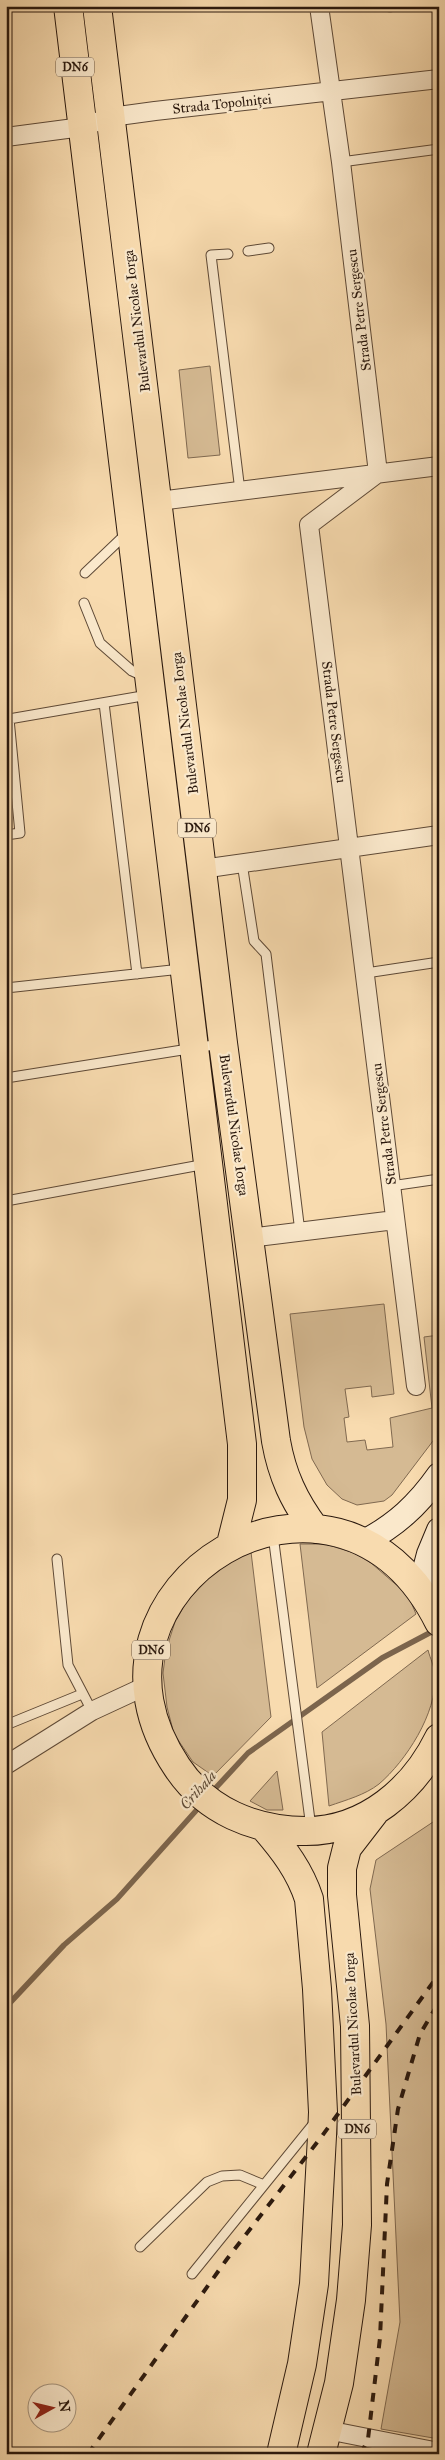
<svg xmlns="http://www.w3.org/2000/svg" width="445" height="2460" viewBox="0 0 445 2460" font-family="'IM FELL Great Primer',serif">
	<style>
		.green { fill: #d5ba93; stroke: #806950 }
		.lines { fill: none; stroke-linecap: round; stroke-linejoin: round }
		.stream { stroke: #7c654d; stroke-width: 5.5 }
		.service-casing { stroke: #5e4936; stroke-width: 11 }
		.minor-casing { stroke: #5e4936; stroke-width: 20 }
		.secondary-casing { stroke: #2a180d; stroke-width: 26 }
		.primary-casing { stroke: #2a180d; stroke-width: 30 }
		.service { stroke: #fae8cb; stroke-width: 9 }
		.minor { stroke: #fae8cb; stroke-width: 18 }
		.secondary { stroke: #fae8cb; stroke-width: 24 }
		.primary { stroke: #f8dbaf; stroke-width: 28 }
		.rail { stroke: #2a180d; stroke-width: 4; stroke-dasharray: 9 9; stroke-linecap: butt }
		.labels { text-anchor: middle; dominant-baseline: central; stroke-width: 4.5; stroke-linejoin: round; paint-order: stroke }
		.shield { fill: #fae8cb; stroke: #685646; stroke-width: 1 }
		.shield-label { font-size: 12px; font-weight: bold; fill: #2a180d }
		.street-label { font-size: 14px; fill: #2a180d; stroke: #fae8cb }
		.water-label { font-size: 15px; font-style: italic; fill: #604c38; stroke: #fae8cb }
	</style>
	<rect width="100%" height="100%" fill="#f8dbaf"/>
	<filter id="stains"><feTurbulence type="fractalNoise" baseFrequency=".004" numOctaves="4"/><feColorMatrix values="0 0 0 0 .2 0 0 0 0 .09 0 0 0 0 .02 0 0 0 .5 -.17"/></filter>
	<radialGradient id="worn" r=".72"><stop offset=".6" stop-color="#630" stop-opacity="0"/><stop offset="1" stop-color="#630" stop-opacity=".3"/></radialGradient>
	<path class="green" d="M 210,366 L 220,455 L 188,458 L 179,370 Z
		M 384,1304 L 394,1394 L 372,1397 L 371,1386 L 345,1389 L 349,1417 L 344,1418 L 347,1442 L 365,1440 L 367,1450 L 393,1447 L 390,1418 L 432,1408 L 424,1337 L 439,1335 L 439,1433 L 392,1495 L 384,1501 L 357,1505 L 342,1499 L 327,1485 L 312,1459 L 304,1427 L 290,1314 Z
		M 300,1544 L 325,1544 L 354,1553 L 371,1563 L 408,1595 L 416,1614 L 317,1688 Z
		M 251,1552 L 271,1717 L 213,1776 L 193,1762 L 174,1734 L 167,1707 L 163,1673 L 166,1650 L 175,1622 L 187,1601 L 222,1564 Z
		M 428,1650 C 430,1658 435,1668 435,1676 C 437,1713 406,1761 379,1784 C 365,1795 346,1800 329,1806 L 322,1732 Z
		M 277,1771 L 283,1810 L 267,1810 L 250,1801 Z
		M 439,1818 L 439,2439 L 381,2429 L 400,2322 L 386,2024 L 370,1889 L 376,1860 Z"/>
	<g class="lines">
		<path class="stream" d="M 211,1793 L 248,1753 L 382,1658 L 437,1629
			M 6,2007 L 64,1945 L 117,1899 L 202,1804"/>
		<defs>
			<path id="service" d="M 390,6 L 390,7
				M 341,162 L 439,149
				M 248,251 L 269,248
				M 228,254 L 211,255 L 240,491
				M 85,573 L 127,533
				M 84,603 L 100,643 L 132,671 L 145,677
				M 104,703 L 137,974
				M 6,835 L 20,833 L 9,719 L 148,695
				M 242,863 L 254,941 L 266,954 L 300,1232
				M 366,973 L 439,962
				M 6,988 L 181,969
				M 6,1078 L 220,1044
				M 391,1186 L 439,1179
				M 6,1201 L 206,1164
				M 273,1535 L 311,1828
				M 57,1559 L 68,1665 L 92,1711
				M 6,1725 L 82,1694
				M 140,2247 L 207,2182 L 222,2176 L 240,2175 L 264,2185
				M 192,2274 L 315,2122"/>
			<path id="minor" d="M 319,6 L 341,162 L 378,473 L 309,525 L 416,1386
				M 6,137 L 82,127 L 111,117 L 155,111 L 439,79
				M 159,501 L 439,466
				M 202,869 L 439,835
				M 249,1238 L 395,1220
				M 6,1765 L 92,1711 L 148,1685
				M 327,2430 L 439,2452"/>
			<path id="secondary" d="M 364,1542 C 396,1525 418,1505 439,1475
				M 420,1588 L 429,1554 L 439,1530"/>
			<path id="primary" d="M 68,6 L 242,1444 L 242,1500 L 231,1544
				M 97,6 L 223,1043 L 276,1441 C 282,1475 294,1501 315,1529
				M 439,1622 C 336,1416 56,1588 177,1767 C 206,1811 255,1831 306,1831 C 366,1831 414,1789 439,1738
				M 264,1827 C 284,1850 300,1871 309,1899 L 317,1989 L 323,2112 L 322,2136 L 314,2284 L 302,2364 L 281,2454
				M 321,2454 L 339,2383 L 351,2300 L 357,2225 L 355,2026 L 342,1895 L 342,1868 L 347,1848 L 374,1813"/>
		</defs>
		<use href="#service" class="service-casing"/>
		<use href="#minor" class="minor-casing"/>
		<use href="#secondary" class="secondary-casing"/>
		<use href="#primary" class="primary-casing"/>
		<use href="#service" class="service"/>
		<use href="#minor" class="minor"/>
		<use href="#secondary" class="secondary"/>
		<use href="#primary" class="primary"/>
		<path class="rail" d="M 88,2454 L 227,2259 L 322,2136 L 439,1974
			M 361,2454 L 368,2439 L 380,2338 L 387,2184 L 398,2109 L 420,2034 L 439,2002"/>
	</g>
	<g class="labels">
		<g class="shield">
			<rect x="56" y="57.5" width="38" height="19" rx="4"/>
			<rect x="178" y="818.5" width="38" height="19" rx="4"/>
			<rect x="132" y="1640.5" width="38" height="19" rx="4"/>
			<rect x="338" y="2119.5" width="38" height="19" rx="4"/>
		</g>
		<g class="shield-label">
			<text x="75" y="67">DN6</text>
			<text x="197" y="828">DN6</text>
			<text x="151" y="1650">DN6</text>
			<text x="357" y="2129">DN6</text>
		</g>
		<g class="street-label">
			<text transform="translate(222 104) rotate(-6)">Strada Topolniței</text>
			<text transform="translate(359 310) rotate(-97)">Strada Petre Sergescu</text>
			<text transform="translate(137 321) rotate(-97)">Bulevardul Nicolae Iorga</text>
			<text transform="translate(334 722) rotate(83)">Strada Petre Sergescu</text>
			<text transform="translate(185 723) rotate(-97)">Bulevardul Nicolae Iorga</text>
			<text transform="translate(384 1124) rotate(-97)">Strada Petre Sergescu</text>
			<text transform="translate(234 1125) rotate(82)">Bulevardul Nicolae Iorga</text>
			<text transform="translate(353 2024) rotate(-93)">Bulevardul Nicolae Iorga</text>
		</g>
		<g class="water-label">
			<text transform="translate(198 1790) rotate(-48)">Crihala</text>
		</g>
	</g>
	<rect width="445" height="2460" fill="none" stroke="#f8dbaf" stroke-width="25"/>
	<rect x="8" y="8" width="430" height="2445" fill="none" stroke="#2a180d" stroke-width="2.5"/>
	<rect x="12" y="12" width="420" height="2435" fill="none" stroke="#2a180d"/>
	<g transform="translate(52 2408) rotate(82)"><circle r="24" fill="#fae8cb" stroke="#a7957f"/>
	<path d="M0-4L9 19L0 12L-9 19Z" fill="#8f2418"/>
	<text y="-8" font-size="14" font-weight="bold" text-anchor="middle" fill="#2a180d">N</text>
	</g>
	<rect width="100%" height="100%" filter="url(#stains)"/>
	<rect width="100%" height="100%" fill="url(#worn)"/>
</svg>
